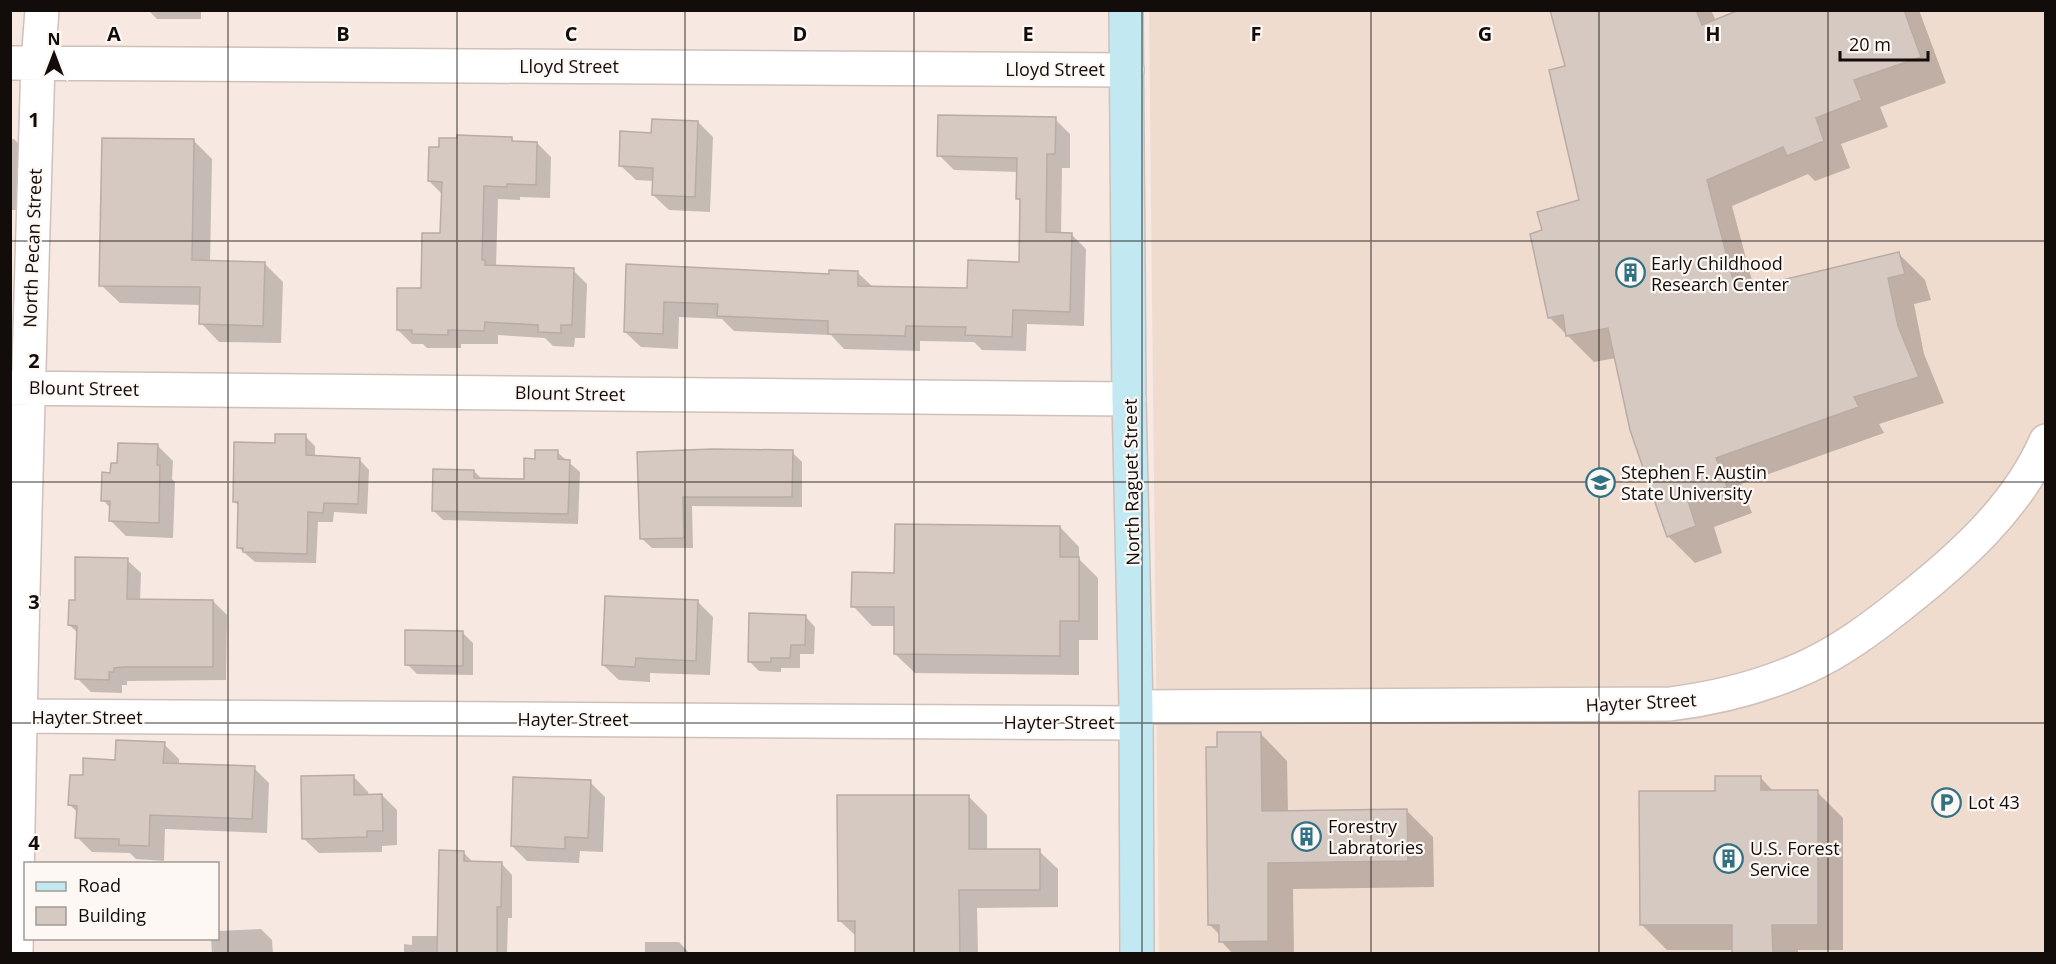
<svg xmlns="http://www.w3.org/2000/svg" width="2056" height="964" viewBox="0 0 2056 964" font-family="'Open Sans',sans-serif">
	<style>
		.built { fill: #f0dbcf }
		.shadow { fill: #0003 }
		.building { fill: #d6c9c1; stroke: #b9aca5; stroke-width: 1.5 }
		.lines { fill: none; stroke-linecap: round; stroke-linejoin: round }
		.street-casing { stroke: #cec1ba; stroke-width: 36 }
		.secondary-casing { stroke: #cec1ba; stroke-width: 36 }
		.street { stroke: #fff; stroke-width: 33 }
		.secondary { stroke: #c2e8f2; stroke-width: 33 }
		.grid { fill: none; stroke: #120d0b; stroke-width: 1.5; stroke-opacity: 0.55 }
		.labels { text-anchor: middle; dominant-baseline: central; stroke-width: 4.5; stroke-linejoin: round; paint-order: stroke }
		.street-label { font-size: 18px; fill: #120d0b; stroke: #fef8f5 }
		.poi-label { font-size: 18px; fill: #120d0b; stroke: #fef8f5; text-anchor: start }
		.grid-label { font-size: 20px; text-anchor: middle; font-weight: bold; fill: #120d0b; stroke: #fef8f5; stroke-width: 4.5; stroke-linejoin: round; paint-order: stroke }
	</style>
	<rect width="100%" height="100%" fill="#f7e9e1"/>
	<path class="built" d="M 1149,11 L 2045,11 L 2045,953 L 1159,953 Z"/>
	<path class="shadow" d="M 148,10 L 201,10 L 201,19 L 157,19 Z
		M 1552,10 L 1711,10 L 1716,21 L 1743,10 L 1919,10 L 1946,83 L 1880,107 L 1888,127 L 1841,144 L 1850,168 L 1815,181 L 1808,174 L 1732,206 L 1754,288 L 1899,254 L 1925,280 L 1931,300 L 1914,304 L 1924,354 L 1944,403 L 1879,424 L 1884,433 L 1741,484 L 1752,513 L 1714,527 L 1722,553 L 1695,563 L 1668,536 L 1616,358 L 1594,362 L 1549,317 L 1544,231 L 1580,201 L 1567,67 Z
		M 1055,119 L 1070,134 L 1070,168 L 1062,168 L 1061,234 L 1071,234 L 1086,249 L 1084,326 L 1027,324 L 1026,351 L 982,350 L 974,342 L 920,341 L 920,351 L 844,349 L 831,335 L 734,331 L 722,319 L 679,317 L 678,349 L 641,347 L 625,332 L 628,265 L 830,276 L 857,272 L 873,287 L 968,289 L 1020,263 L 1022,202 L 1018,198 L 1018,172 L 954,170 L 939,155 Z
		M 698,122 L 713,137 L 710,212 L 669,210 L 653,195 L 654,181 L 636,180 L 620,165 L 653,135 Z
		M 511,138 L 515,142 L 537,143 L 551,157 L 550,198 L 520,197 L 520,200 L 498,199 L 496,267 L 573,270 L 587,284 L 585,338 L 575,338 L 574,347 L 553,346 L 545,338 L 498,335 L 498,344 L 461,344 L 461,348 L 427,348 L 423,344 L 412,344 L 398,330 L 423,290 L 442,235 L 443,195 L 429,181 Z
		M 10,139 L 14,139 L 30,155 L 28,210 L 10,210 Z
		M 194,141 L 212,159 L 210,262 L 264,263 L 283,282 L 281,343 L 219,342 L 201,323 L 201,305 L 120,303 L 101,285 Z
		M 305,436 L 315,446 L 315,457 L 359,459 L 369,470 L 367,514 L 334,512 L 333,522 L 318,522 L 316,563 L 255,562 L 239,548 L 240,507 L 235,502 L 277,444 Z
		M 158,446 L 173,461 L 172,479 L 175,482 L 173,538 L 126,536 L 111,521 L 111,509 L 103,500 L 112,474 L 119,465 Z
		M 557,452 L 580,472 L 578,524 L 443,520 L 433,510 L 474,471 L 482,479 L 525,481 Z
		M 792,452 L 802,462 L 802,507 L 692,506 L 693,548 L 652,548 L 641,538 L 639,453 Z
		M 1060,527 L 1079,547 L 1079,559 L 1098,578 L 1098,640 L 1079,640 L 1079,675 L 915,673 L 895,654 L 896,626 L 872,626 L 853,606 L 896,574 Z
		M 127,560 L 141,573 L 140,600 L 213,601 L 227,615 L 226,680 L 127,681 L 127,685 L 122,685 L 122,693 L 91,692 L 77,678 L 78,633 L 69,625 L 76,601 Z
		M 698,602 L 713,617 L 710,675 L 650,673 L 650,682 L 619,680 L 603,665 Z
		M 805,616 L 815,627 L 814,654 L 800,654 L 800,668 L 781,668 L 781,672 L 759,671 L 749,661 Z
		M 463,633 L 473,643 L 473,675 L 417,674 L 407,664 Z
		M 1261,734 L 1287,761 L 1288,812 L 1407,811 L 1433,837 L 1434,887 L 1293,889 L 1294,954 L 1233,954 L 1221,941 L 1221,936 L 1209,924 L 1219,749 Z
		M 164,744 L 179,759 L 179,765 L 254,768 L 269,783 L 267,833 L 165,829 L 164,861 L 136,859 L 130,853 L 92,852 L 77,837 L 78,813 L 70,805 L 84,777 L 117,761 Z
		M 353,776 L 368,792 L 369,796 L 382,795 L 397,810 L 397,845 L 382,846 L 382,852 L 319,853 L 303,838 Z
		M 1760,777 L 1774,792 L 1817,792 L 1843,818 L 1843,950 L 1798,950 L 1798,954 L 1734,954 L 1734,950 L 1667,950 L 1641,924 L 1717,793 Z
		M 590,782 L 605,797 L 603,852 L 580,851 L 579,863 L 527,861 L 512,846 Z
		M 968,796 L 987,815 L 987,851 L 1039,851 L 1058,869 L 1058,907 L 977,908 L 978,953 L 1071,954 L 857,954 L 857,937 L 840,921 Z
		M 463,852 L 474,863 L 501,863 L 512,875 L 512,918 L 508,918 L 507,954 L 404,954 L 404,944 L 412,945 L 412,936 L 439,936 Z
		M 261,929 L 272,940 L 273,954 L 212,954 L 211,938 L 218,938 L 218,931 Z
		M 645,942 L 679,942 L 690,954 L 645,954 Z"/>
	<path class="building" d="M 1550,10 L 1696,10 L 1702,25 L 1739,10 L 1904,10 L 1921,57 L 1854,80 L 1862,100 L 1816,118 L 1824,141 L 1787,156 L 1783,147 L 1707,180 L 1736,291 L 1899,252 L 1905,274 L 1888,278 L 1898,326 L 1919,377 L 1854,397 L 1859,407 L 1716,458 L 1727,487 L 1688,501 L 1696,526 L 1667,537 L 1630,430 L 1608,328 L 1566,336 L 1563,315 L 1548,318 L 1530,234 L 1542,230 L 1537,212 L 1579,200 L 1549,70 L 1565,66 Z
		M 938,115 L 1056,117 L 1055,154 L 1047,154 L 1046,232 L 1072,233 L 1070,312 L 1013,310 L 1012,337 L 965,335 L 966,327 L 906,326 L 905,336 L 828,334 L 828,321 L 717,316 L 718,304 L 664,302 L 663,334 L 624,332 L 626,264 L 829,274 L 829,270 L 858,271 L 858,286 L 967,288 L 968,260 L 1019,262 L 1020,199 L 1016,199 L 1017,158 L 937,156 Z
		M 652,119 L 698,121 L 695,197 L 652,195 L 653,168 L 619,166 L 620,131 L 651,133 Z
		M 457,135 L 512,137 L 512,141 L 537,142 L 536,185 L 507,184 L 507,187 L 484,186 L 482,260 L 485,260 L 485,265 L 574,268 L 572,325 L 561,325 L 561,333 L 538,332 L 538,325 L 485,322 L 484,331 L 448,330 L 448,335 L 412,334 L 412,330 L 397,330 L 397,288 L 421,288 L 422,233 L 440,233 L 442,182 L 428,181 L 429,147 L 439,147 L 439,138 L 457,138 Z
		M 102,138 L 194,139 L 192,260 L 265,262 L 263,326 L 199,324 L 200,287 L 99,286 Z
		M 275,434 L 306,434 L 306,455 L 360,458 L 358,504 L 324,503 L 323,513 L 308,512 L 307,554 L 243,552 L 243,548 L 237,548 L 238,502 L 233,502 L 234,442 L 275,443 Z
		M 118,443 L 158,444 L 157,465 L 160,465 L 159,523 L 109,521 L 110,501 L 101,501 L 102,472 L 110,473 L 111,463 L 117,463 Z
		M 712,449 L 793,450 L 792,497 L 683,497 L 684,538 L 640,539 L 637,452 Z
		M 535,450 L 558,450 L 558,459 L 570,460 L 568,514 L 432,511 L 433,469 L 474,470 L 474,478 L 524,479 L 524,458 L 535,459 Z
		M 895,524 L 1060,526 L 1060,557 L 1079,557 L 1079,621 L 1060,621 L 1060,656 L 894,654 L 894,607 L 851,607 L 852,572 L 894,573 Z
		M 75,557 L 128,558 L 127,599 L 213,600 L 213,667 L 124,667 L 114,668 L 114,672 L 109,672 L 109,680 L 75,679 L 77,626 L 68,625 L 69,600 L 75,600 Z
		M 605,596 L 698,600 L 696,661 L 636,658 L 635,667 L 602,665 Z
		M 749,613 L 806,615 L 805,645 L 791,645 L 790,658 L 771,658 L 771,662 L 748,662 Z
		M 405,630 L 463,631 L 463,666 L 405,665 Z
		M 1217,732 L 1261,732 L 1262,811 L 1407,809 L 1408,861 L 1268,863 L 1268,941 L 1219,942 L 1219,925 L 1208,925 L 1206,747 L 1217,747 Z
		M 116,740 L 165,742 L 163,763 L 255,766 L 252,819 L 150,815 L 149,846 L 119,845 L 119,839 L 75,838 L 77,806 L 68,805 L 70,775 L 83,775 L 83,758 L 115,760 Z
		M 354,775 L 354,795 L 382,794 L 383,831 L 367,831 L 367,837 L 302,839 L 301,776 Z
		M 1715,776 L 1761,776 L 1761,790 L 1818,790 L 1818,925 L 1772,925 L 1773,954 L 1732,954 L 1732,925 L 1640,925 L 1639,791 L 1715,791 Z
		M 513,777 L 591,780 L 588,838 L 565,837 L 565,849 L 511,846 Z
		M 837,795 L 969,795 L 969,849 L 1040,849 L 1040,890 L 959,890 L 960,954 L 855,954 L 855,921 L 838,921 Z
		M 439,850 L 464,851 L 464,861 L 502,862 L 501,907 L 497,907 L 497,954 L 437,954 Z"/>
	<g class="lines">
		<defs>
			<path id="street" d="M 10,63 L 1127,70
				M 10,388 L 1129,399
				M 1136,707 L 1670,704 C 1718,698 1762,687 1806,667 C 1841,651 1872,628 1902,604 C 1958,560 2017,508 2046,441
				M 10,716 L 1136,723
				M 16,954 C 20,656 29,360 38,63 L 42,10"/>
			<path id="secondary" d="M 1126,10 L 1129,399 L 1136,707 L 1137,954"/>
		</defs>
		<use href="#street" class="street-casing"/>
		<use href="#secondary" class="secondary-casing"/>
		<use href="#street" class="street"/>
		<use href="#secondary" class="secondary"/>
	</g>
	<path class="grid" d="M 228,10 L 228,954M 457,10 L 457,954M 685,10 L 685,954M 914,10 L 914,954M 1142,10 L 1142,954M 1371,10 L 1371,954M 1599,10 L 1599,954M 1828,10 L 1828,954M 10,241 L 2046,241M 10,482 L 2046,482M 10,723 L 2046,723"/>
	<defs>
		<symbol id="building-ring" viewBox="-11 -11 22 22"><circle r="9.5" fill="#fef8f5" stroke="#307284" stroke-width="1.5"/><path d="M-4-6H4V6H1V3H-1V6H-4ZM-2.5-4.3h1.7v1.8h-1.7ZM.8-4.3h1.7v1.8H.8ZM-2.5-1h1.7V.8h-1.7ZM.8-1h1.7V.8H.8Z" fill="#307284"/></symbol>
		<symbol id="university-ring" viewBox="-11 -11 22 22"><circle r="9.5" fill="#fef8f5" stroke="#307284" stroke-width="1.5"/><path d="M0-5L7-2L0 1L-7-2ZM-4 1L0 2.5L4 1V4Q0 6-4 4Z" fill="#307284"/></symbol>
		<symbol id="parking-ring" viewBox="-11 -11 22 22"><circle r="9.5" fill="#fef8f5" stroke="#307284" stroke-width="1.5"/><path d="M-3.5-5.5H1a3.5 3.5 0 0 1 0 7H-1V5.5H-3.5ZM-1-3.4V-.6H.8a1.4 1.4 0 0 0 0-2.8Z" fill="#307284"/></symbol>
	</defs>
	<g fill-rule="evenodd">
		<use href="#building-ring" x="1614" y="256" width="33" height="33"/>
		<use href="#university-ring" x="1584" y="466" width="33" height="33"/>
		<use href="#parking-ring" x="1930" y="786" width="33" height="33"/>
		<use href="#building-ring" x="1290" y="820" width="33" height="33"/>
		<use href="#building-ring" x="1712" y="842" width="33" height="33"/>
	</g>
	<g class="labels">
		<g class="street-label">
			<text x="569" y="66">Lloyd Street</text>
			<text x="1055" y="69">Lloyd Street</text>
			<text transform="translate(32 248) rotate(-88)">North Pecan Street</text>
			<text transform="translate(84 388) rotate(1)">Blount Street</text>
			<text transform="translate(570 393) rotate(1)">Blount Street</text>
			<text transform="translate(1131 482) rotate(-91)">North Raguet Street</text>
			<text transform="translate(1641 702) rotate(-3)">Hayter Street</text>
			<text x="87" y="717">Hayter Street</text>
			<text x="573" y="719">Hayter Street</text>
			<text x="1059" y="722">Hayter Street</text>
		</g>
		<g class="poi-label">
			<text x="1651" y="263">Early Childhood<tspan x="1651" dy="21">Research Center</tspan></text>
			<text x="1621" y="472">Stephen F. Austin<tspan x="1621" dy="21">State University</tspan></text>
			<text x="1968" y="802">Lot 43</text>
			<text x="1328" y="826">Forestry<tspan x="1328" dy="21">Labratories</tspan></text>
			<text x="1750" y="848">U.S. Forest<tspan x="1750" dy="21">Service</tspan></text>
		</g>
	</g>
	<g class="grid-label">
		<text x="114" y="41">A</text>
		<text x="343" y="41">B</text>
		<text x="571" y="41">C</text>
		<text x="800" y="41">D</text>
		<text x="1028" y="41">E</text>
		<text x="1256" y="41">F</text>
		<text x="1485" y="41">G</text>
		<text x="1713" y="41">H</text>
		<text x="34" y="127">1</text>
		<text x="34" y="368">2</text>
		<text x="34" y="609">3</text>
		<text x="34" y="850">4</text>
	</g>
	<rect width="2056" height="964" fill="none" stroke="#120d0b" stroke-width="24"/>
	<rect x="24" y="862" width="195" height="78" fill="#fef8f5" stroke="#a09a97" stroke-width="1.5"/>
	<rect x="36" y="882" width="30" height="9" fill="#c2e8f2" stroke="#a09a97" stroke-width="1.5"/>
	<text x="78" y="892" font-size="18" fill="#120d0b">Road</text>
	<rect x="36" y="907" width="30" height="18" fill="#d6c9c1" stroke="#a09a97" stroke-width="1.5"/>
	<text x="78" y="922" font-size="18" fill="#120d0b">Building</text>
	<g transform="translate(54 54)" stroke="#fef8f5" stroke-width="4.5" paint-order="stroke">
	<path d="M0-4.5L10 22L0 15L-10 22Z" fill="#120d0b"/>
	<text y="-9" font-size="16" font-weight="bold" text-anchor="middle" fill="#120d0b">N</text>
	</g>
	<path d="M1840 51v9h88v-9" fill="none" stroke="#120d0b" stroke-width="3"/>
	<text x="1849" y="51" font-size="18" fill="#120d0b" stroke="#fef8f5" stroke-width="4.5" paint-order="stroke">20 m</text>
</svg>
